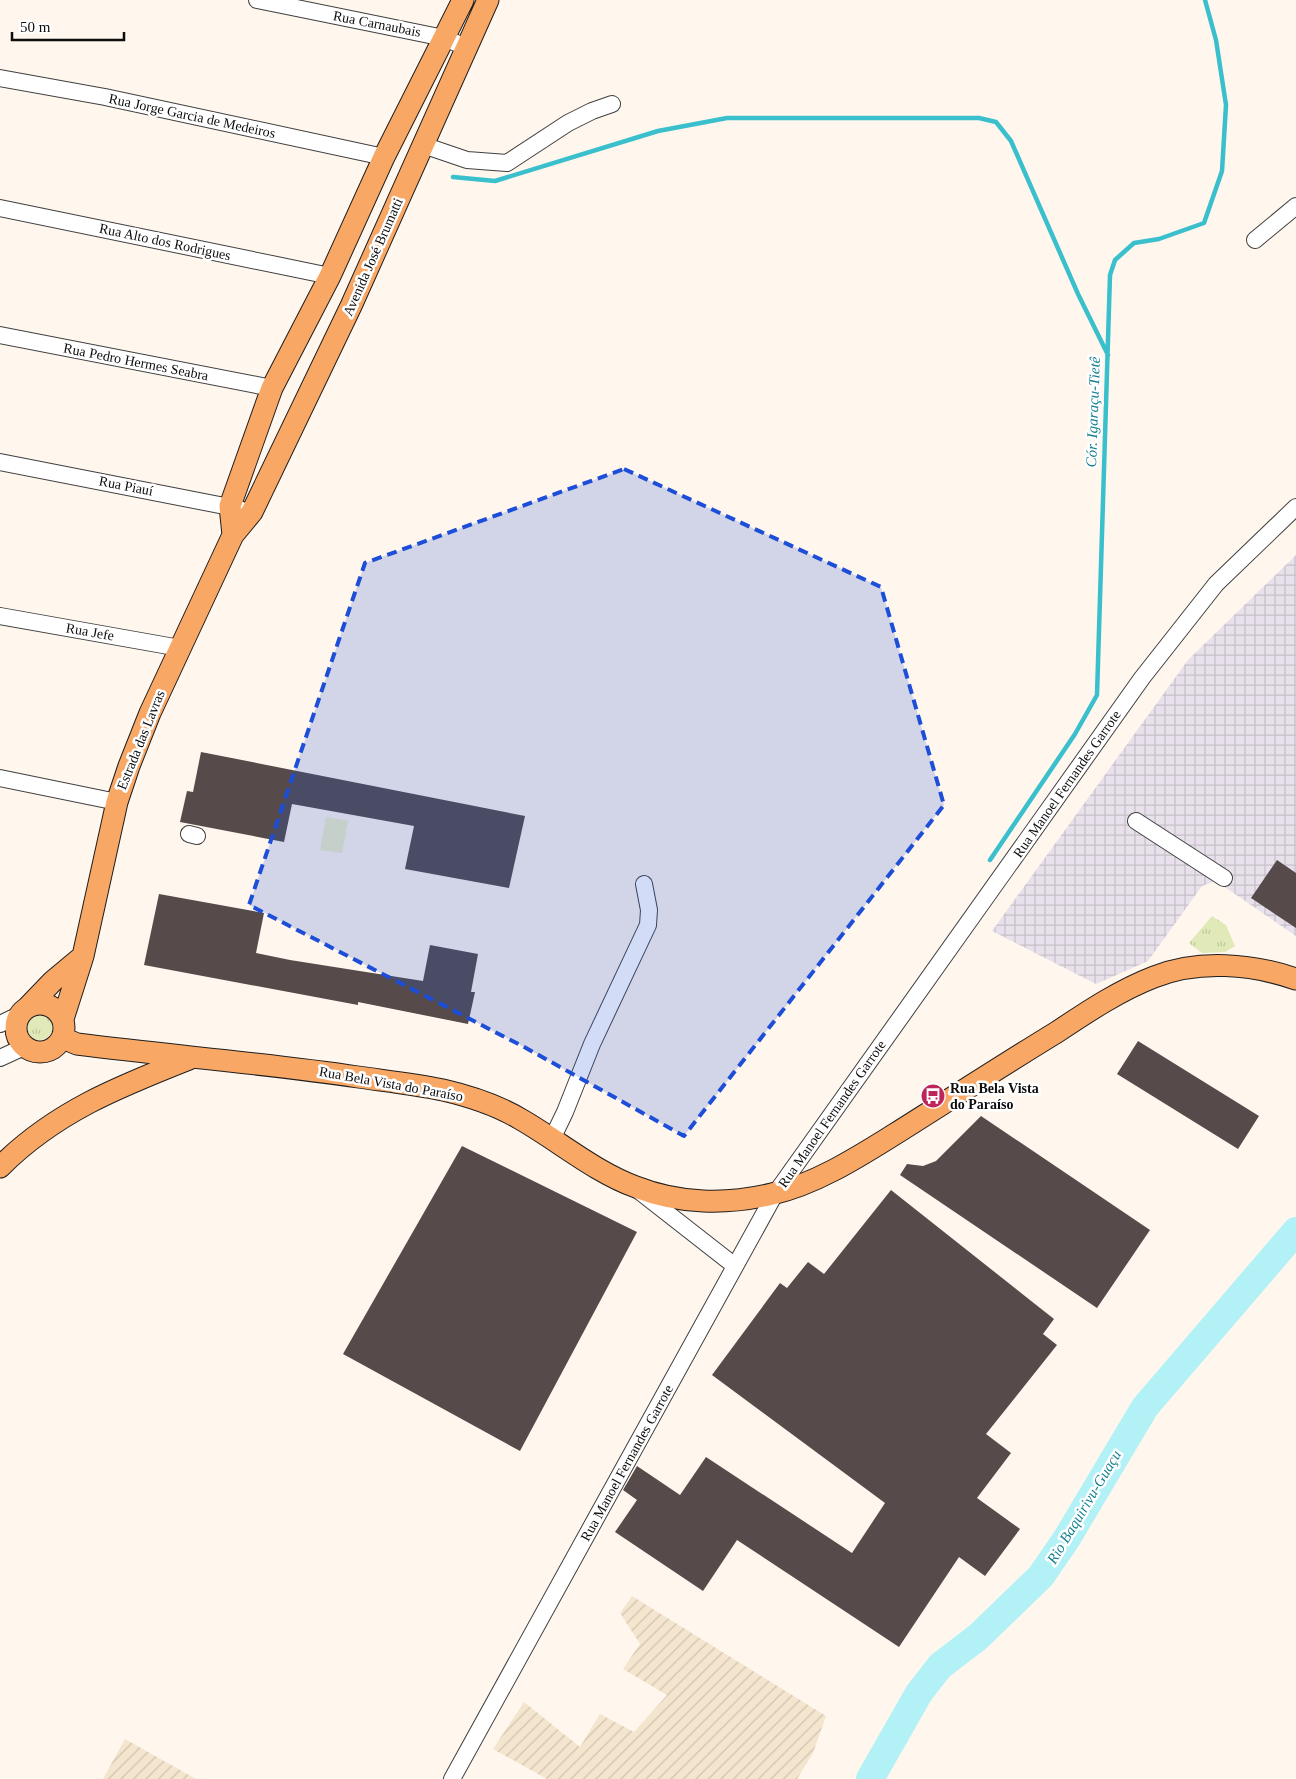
<svg xmlns="http://www.w3.org/2000/svg" width="1296" height="1779" viewBox="0 0 1296 1779" font-family="Georgia,serif">
	<style>
		.industrial { fill: url(#industrial-grid) }
		.farmland { fill: url(#farmland-furrows) }
		.grass { fill: url(#grass-tufts) }
		.pitch { fill: #eff0c9 }
		.lines { fill: none; stroke-linecap: round; stroke-linejoin: round }
		.stream { stroke: #3abfcd; stroke-width: 4.5 }
		.river { stroke: #b2f1f6; stroke-width: 28 }
		.building { fill: #564b4a }
		.minor-casing { stroke: #404040; stroke-width: 18 }
		.major-casing { stroke: #1e1e1e; stroke-width: 23 }
		.minor { stroke: #fff; stroke-width: 16 }
		.major { stroke: #f8a764; stroke-width: 21 }
		.marked { fill: #1d4ed8; fill-opacity: 0.2; stroke: #1d4ed8; stroke-width: 4; stroke-dasharray: 10 6; stroke-linejoin: round }
		.labels { text-anchor: middle; dominant-baseline: central; stroke-width: 5; stroke-linejoin: round; paint-order: stroke }
		.street-label { font-size: 14px; fill: #0d0d0d; stroke: #fff }
		.poi-label { font-size: 14px; font-weight: bold; fill: #0d0d0d; stroke: #fff; text-anchor: start }
		.water-label { font-size: 15px; font-style: italic; fill: #168191; stroke: #fff }
	</style>
	<defs>
		<pattern id="industrial-grid" width="8" height="8" patternUnits="userSpaceOnUse" patternTransform="scale(1.25)"><rect width="8" height="8" fill="#e8e1ec"/><path d="M0 4h8M4 0v8" fill="none" stroke="#c6c0c9"/></pattern>
		<pattern id="farmland-furrows" width="10" height="10" patternUnits="userSpaceOnUse" patternTransform="scale(1.25)"><rect width="10" height="10" fill="#f4e5ce"/><path d="M-1 1l2-2M0 10L10 0M9 11l2-2" fill="none" stroke="#d0c3b0"/></pattern>
		<pattern id="grass-tufts" width="24" height="20" patternUnits="userSpaceOnUse" patternTransform="scale(1.25)"><rect width="24" height="20" fill="#e0e9b7"/><path d="M3 7l-1-3M5 7V3M7 7l1-3M15 17l-1-3M17 17v-4M19 17l1-3" fill="none" stroke="#bfc79c"/></pattern>
	</defs>
	<rect width="100%" height="100%" fill="#fff6ed"/>
	<path class="industrial" d="M 1296,555 L 1296,936 L 1216,881 L 1202,886 L 1148,961 L 1096,984 L 992,931 L 1188,660 Z"/>
	<path class="farmland" d="M 632,1596 L 826,1716 L 813,1753 L 797,1779 L 547,1779 L 493,1749 L 524,1702 L 580,1747 L 600,1714 L 634,1732 L 667,1695 L 623,1669 L 640,1644 L 620,1613 Z
		M 125,1739 L 196,1779 L 103,1779 Z"/>
	<path class="grass" d="M 1212,916 L 1226,925 L 1235,946 L 1225,952 L 1202,953 L 1189,943 Z
		M25 1026a14 14 0 1 1 28 0a14 14 0 1 1-28 0Z"/>
	<path class="pitch" d="M 326,817 L 348,821 L 342,853 L 320,850 Z"/>
	<g class="lines">
		<path class="stream" d="M 453,177 L 495,181 L 658,131 L 727,118 L 979,118 L 996,122 L 1011,141 L 1078,294 L 1108,355
			M 990,860 L 1075,734 L 1097,695 L 1110,275 L 1115,260 L 1134,243 L 1159,239 L 1204,223 L 1222,171 L 1226,105 L 1216,40 L 1205,0"/>
		<path class="river" d="M 870,1779 L 919,1693 L 940,1666 L 978,1637 L 1041,1576 L 1067,1538 L 1145,1407 L 1296,1231"/>
	</g>
	<path class="building" d="M 201,752 L 525,816 L 509,888 L 405,869 L 414,826 L 292,804 L 284,842 L 180,822 L 187,791 L 193,792 Z
		M 1277,860 L 1296,873 L 1296,928 L 1251,898 Z
		M 159,894 L 264,913 L 256,953 L 290,960 L 423,981 L 430,945 L 478,954 L 471,992 L 475,992 L 468,1024 L 358,1002 L 358,1005 L 144,965 Z
		M 1138,1041 L 1259,1116 L 1238,1149 L 1117,1074 Z
		M 981,1116 L 1150,1230 L 1097,1308 L 900,1175 L 907,1164 L 923,1166 L 936,1161 Z
		M 462,1146 L 637,1232 L 520,1451 L 343,1354 Z
		M 891,1190 L 1054,1319 L 1043,1334 L 1057,1345 L 986,1434 L 1011,1453 L 977,1498 L 1020,1529 L 985,1576 L 959,1557 L 899,1647 L 737,1540 L 703,1591 L 615,1532 L 637,1500 L 623,1490 L 637,1466 L 680,1495 L 706,1457 L 852,1553 L 885,1503 L 712,1375 L 780,1283 L 787,1288 L 808,1262 L 824,1274 Z"/>
	<g class="lines">
		<defs>
			<path id="minor" d="M 257,0 L 444,38 L 466,47
				M 0,78 L 105,97 L 384,157
				M 423,145 L 467,160 L 507,163 L 568,123 L 592,111 L 612,104
				M 0,208 L 330,276
				M 1255,240 L 1296,206
				M 0,335 L 272,388
				M 0,462 L 240,509
				M 0,616 L 180,648
				M 0,778 L 117,802
				M 1136,821 L 1224,878
				M 189,834 L 197,836
				M 0,1024 L 19,1015
				M 0,1058 L 24,1047
				M 552,1139 L 565,1112 L 592,1044 L 648,925 L 649,910 L 644,884
				M 639,1191 L 735,1266
				M 452,1779 L 775,1194 L 1142,678 L 1216,584 L 1296,507"/>
			<path id="major" d="M 233,535 L 230,506 L 272,388 L 330,276 L 384,157 L 463,0
				M16 1028a24 24 0 1 1 48 0a24 24 0 1 1-48 0Z
				M 28,1007 L 53,981 L 83,956
				M 63,1019 L 83,956 L 117,802 L 129,766 L 150,713 L 233,535 L 252,512 L 351,306 L 488,0
				M 63,1038 L 77,1044 C 170,1056 265,1063 358,1077 C 386,1081 415,1084 443,1090 C 469,1096 499,1106 522,1120 C 560,1142 595,1172 636,1187 C 679,1204 727,1205 772,1194 C 816,1184 858,1157 895,1134 C 949,1100 1003,1065 1057,1032 C 1087,1012 1120,990 1154,977 C 1199,959 1252,964 1296,979
				M 0,1167 C 55,1112 118,1087 189,1059"/>
		</defs>
		<use href="#minor" class="minor-casing"/>
		<use href="#major" class="major-casing"/>
		<use href="#minor" class="minor"/>
		<use href="#major" class="major"/>
	</g>
	<path class="marked" d="M 624,469 L 881,587 L 944,805 L 684,1136 L 526,1048 L 249,905 L 365,563 Z"/>
	<defs>
		<symbol id="bus-disc" viewBox="-11 -11 22 22"><circle r="9.5" fill="#bd265b" stroke="#fff"/><path d="M-5-6H5V4H4V6H2V4H-2V6H-4V4H-5ZM-3.5-4V0h7V-4ZM-3.5 1.2v1.5H-2V1.2ZM2 1.2v1.5H3.5V1.2Z" fill="#fff"/></symbol>
	</defs>
	<g fill-rule="evenodd">
		<use href="#bus-disc" x="919" y="1082" width="28" height="28"/>
	</g>
	<g class="labels">
		<g class="street-label">
			<text transform="translate(377 24) rotate(11)">Rua Carnaubais</text>
			<text transform="translate(192 116) rotate(12)">Rua Jorge Garcia de Medeiros</text>
			<text transform="translate(165 242) rotate(12)">Rua Alto dos Rodrigues</text>
			<text transform="translate(373 257) rotate(-66)">Avenida José Brumatti</text>
			<text transform="translate(136 362) rotate(11)">Rua Pedro Hermes Seabra</text>
			<text transform="translate(126 486) rotate(11)">Rua Piauí</text>
			<text transform="translate(90 632) rotate(10)">Rua Jefe</text>
			<text transform="translate(141 740) rotate(-68)">Estrada das Lavras</text>
			<text transform="translate(1067 784) rotate(-55)">Rua Manoel Fernandes Garrote</text>
			<text transform="translate(391 1084) rotate(10)">Rua Bela Vista do Paraíso</text>
			<text transform="translate(832 1114) rotate(-55)">Rua Manoel Fernandes Garrote</text>
			<text transform="translate(627 1463) rotate(-61)">Rua Manoel Fernandes Garrote</text>
		</g>
		<g class="poi-label">
			<text x="950" y="1088">Rua Bela Vista<tspan x="950" dy="16">do Paraíso</tspan></text>
		</g>
		<g class="water-label">
			<text transform="translate(1093 412) rotate(-88)">Cór. Igaraçu-Tietê</text>
			<text transform="translate(1084 1507) rotate(-59)">Rio Baquirivu-Guaçu</text>
		</g>
	</g>
	<path d="M12 32v8h112v-8" fill="none" stroke="#0d0d0d" stroke-width="2.5"/>
	<text x="20" y="32" font-size="15" fill="#0d0d0d" stroke="#ffffff" stroke-width="4" paint-order="stroke">50 m</text>
</svg>
